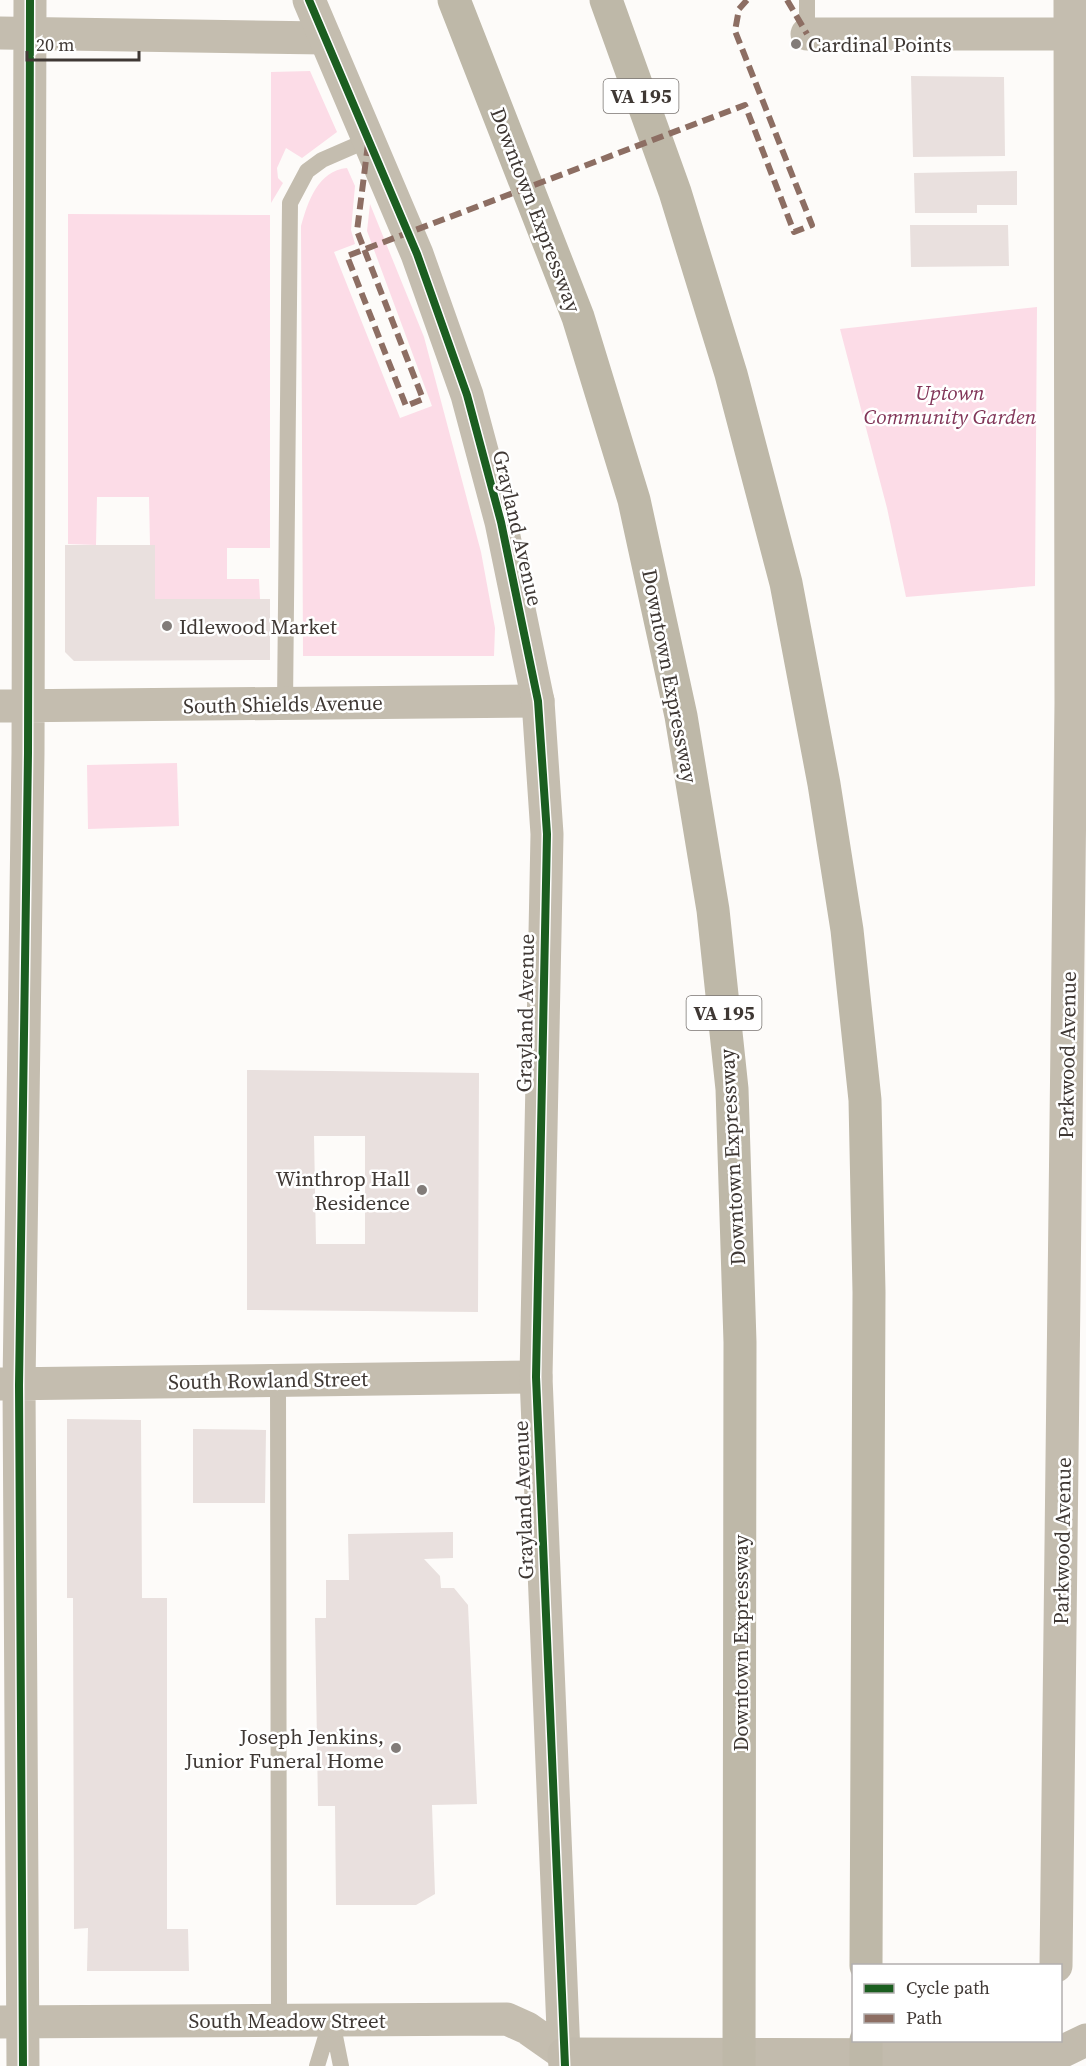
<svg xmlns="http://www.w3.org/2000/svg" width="1086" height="2066" viewBox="0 0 1086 2066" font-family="'Source Serif 4',serif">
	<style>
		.green { fill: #fcdce7 }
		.building { fill: #e9e0de; fill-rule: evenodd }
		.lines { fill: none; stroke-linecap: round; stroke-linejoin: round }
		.service { stroke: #c4bdaf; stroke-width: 16 }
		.minor { stroke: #c4bdaf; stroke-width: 33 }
		.tertiary { stroke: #c4bdaf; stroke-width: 33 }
		.secondary { stroke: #c2bbad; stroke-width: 33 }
		.motorway { stroke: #beb8a8; stroke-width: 33 }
		.quiet { stroke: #8d6e63; stroke-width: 6; stroke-dasharray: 12 6; stroke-linecap: butt }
		.cycleway-casing { stroke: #fff; stroke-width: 11 }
		.cycleway { stroke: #1b5e20; stroke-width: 8 }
		.poi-dot { fill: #827c79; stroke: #fff; stroke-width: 2 }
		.labels { text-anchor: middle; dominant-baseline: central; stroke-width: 5; stroke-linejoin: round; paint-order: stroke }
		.shield { fill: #fff; stroke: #797471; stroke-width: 1.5 }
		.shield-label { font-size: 20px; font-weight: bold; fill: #3f3834 }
		.poi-label { font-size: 21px; fill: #3f3834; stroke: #fff; text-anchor: start }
		.street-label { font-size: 21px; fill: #3f3834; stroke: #fff }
		.park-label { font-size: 21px; font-style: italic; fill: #813558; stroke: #fff }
	</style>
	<rect width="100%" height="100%" fill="#fdfbf9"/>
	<path class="green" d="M 310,71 L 337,132 L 302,158 L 286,148 L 277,168 L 278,178 L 283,183 L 271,203 L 271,72 Z
		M 347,168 L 355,186 L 351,230 L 355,244 L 334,252 L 400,418 L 432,406 L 367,231 L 370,204 L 424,337 L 481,552 L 495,628 L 494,656 L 303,656 L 301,226 C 308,201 318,171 347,168 Z
		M 68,214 L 270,215 L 270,548 L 227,548 L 227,579 L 259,579 L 260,599 L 155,599 L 155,545 L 150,545 L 149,497 L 97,497 L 96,545 L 68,544 Z
		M 1037,307 L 1035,586 L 906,597 L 887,508 L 840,329 Z
		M 177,763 L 179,826 L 88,829 L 87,765 Z"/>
	<path class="building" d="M 911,76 L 1004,77 L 1005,156 L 913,157 Z
		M 1017,171 L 1017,205 L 977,205 L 977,213 L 915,213 L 914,173 Z
		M 910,225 L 1008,225 L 1009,266 L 911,267 Z
		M 65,545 L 155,545 L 155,599 L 270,599 L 270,660 L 74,661 L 65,652 Z
		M 247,1070 L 479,1073 L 478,1312 L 247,1310 ZM 314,1136 L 365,1136 L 365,1244 L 316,1244 Z
		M 67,1419 L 141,1420 L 142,1598 L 167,1598 L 167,1929 L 188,1929 L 189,1971 L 87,1971 L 88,1928 L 74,1929 L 73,1598 L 67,1598 Z
		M 193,1429 L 266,1430 L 265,1503 L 193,1503 Z
		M 453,1532 L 453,1558 L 424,1559 L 440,1576 L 441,1588 L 454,1588 L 468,1605 L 477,1804 L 432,1805 L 435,1894 L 416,1905 L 336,1905 L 335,1806 L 318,1806 L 315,1618 L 326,1618 L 326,1580 L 349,1580 L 348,1534 Z"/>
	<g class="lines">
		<path class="service" d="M 807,0 L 807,34
			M 285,705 L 290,203 L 307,171 L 322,160 L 368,140
			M 278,1379 L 279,2020
			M 332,2021 L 341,2066
			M 317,2066 L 331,2020"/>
		<path class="minor" d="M 0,33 L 325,38
			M 807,34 L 1086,34
			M 0,706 L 538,701
			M 0,1384 L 536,1377
			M 1056,1966 L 1071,703 L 1070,0
			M 23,2066 L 19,1385 L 28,753 L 30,0"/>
		<path class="tertiary" d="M 309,0 L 417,254 L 467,395 L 501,522 L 538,701 L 547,834 L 536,1377 L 564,2054
			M 0,2022 L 507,2019 L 527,2028 L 564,2054"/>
		<path class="secondary" d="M 565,2066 L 564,2054 L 1055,2055 L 1086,2040"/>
		<path class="motorway" d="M 454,0 L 578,317 L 634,500 L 681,716 L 713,910 L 732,1089 L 740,1342 L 739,2066
			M 606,0 L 675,192 L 731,374 L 786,583 L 824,784 L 847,930 L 865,1100 L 869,1292 L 866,1966
			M 866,2066 L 866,2040"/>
		<path class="quiet" d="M 787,0 L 807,34
			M 368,144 L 357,231 L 423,399 L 406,406 L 347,256 L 745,105 L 794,232 L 812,225 L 735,31 L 739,9 L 747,0"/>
		<defs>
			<path id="cycleway" d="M 309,0 L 417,254 L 467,395 L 501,522 L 538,701 L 547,834 L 536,1377 L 565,2066
				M 23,2066 L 19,1385 L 28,753 L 30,0"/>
		</defs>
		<use href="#cycleway" class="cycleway-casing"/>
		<use href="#cycleway" class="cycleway"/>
	</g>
	<g class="poi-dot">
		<circle cx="796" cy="44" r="6"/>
		<circle cx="167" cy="626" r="6"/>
		<circle cx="422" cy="1190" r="6"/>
		<circle cx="396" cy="1748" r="6"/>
	</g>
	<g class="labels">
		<g class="shield">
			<rect x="603.5" y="79" width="75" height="34" rx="4.5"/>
			<rect x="686.5" y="996" width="75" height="34" rx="4.5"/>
		</g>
		<g class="shield-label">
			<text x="641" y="96">VA 195</text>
			<text x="724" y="1013">VA 195</text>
		</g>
		<g class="poi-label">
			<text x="808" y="44">Cardinal Points</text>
			<text x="179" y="626">Idlewood Market</text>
			<text x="410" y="1178" text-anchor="end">Winthrop Hall<tspan x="410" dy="24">Residence</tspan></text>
			<text x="384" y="1736" text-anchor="end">Joseph Jenkins,<tspan x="384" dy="24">Junior Funeral Home</tspan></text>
		</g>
		<g class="street-label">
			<text transform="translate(536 210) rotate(69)">Downtown Expressway</text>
			<text transform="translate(518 528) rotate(77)">Grayland Avenue</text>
			<text transform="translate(670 676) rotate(79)">Downtown Expressway</text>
			<text transform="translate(283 704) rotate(-1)">South Shields Avenue</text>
			<text transform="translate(525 1013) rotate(-89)">Grayland Avenue</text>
			<text transform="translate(1067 1055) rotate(-89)">Parkwood Avenue</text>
			<text transform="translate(732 1157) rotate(-93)">Downtown Expressway</text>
			<text transform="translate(268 1380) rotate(-1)">South Rowland Street</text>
			<text transform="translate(523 1500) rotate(-92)">Grayland Avenue</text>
			<text transform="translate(1062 1541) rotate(-89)">Parkwood Avenue</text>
			<text transform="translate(740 1643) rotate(-90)">Downtown Expressway</text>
			<text x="287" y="2020">South Meadow Street</text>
		</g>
		<g class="park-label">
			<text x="950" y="392">Uptown<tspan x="950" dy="24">Community Garden</tspan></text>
		</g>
	</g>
	<rect x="852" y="1964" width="210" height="78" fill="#ffffff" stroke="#b2afae" stroke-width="1.5"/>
	<rect x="864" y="1984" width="30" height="9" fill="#1b5e20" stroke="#b2afae" stroke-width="1.5"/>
	<text x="906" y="1994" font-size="18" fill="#3f3834">Cycle path</text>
	<rect x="864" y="2014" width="30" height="9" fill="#8d6e63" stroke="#b2afae" stroke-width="1.5"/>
	<text x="906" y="2024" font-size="18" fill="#3f3834">Path</text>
	<path d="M27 51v9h112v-9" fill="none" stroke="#3f3834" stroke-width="3"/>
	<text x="36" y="51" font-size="18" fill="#3f3834" stroke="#ffffff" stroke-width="4.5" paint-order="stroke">20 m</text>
</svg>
